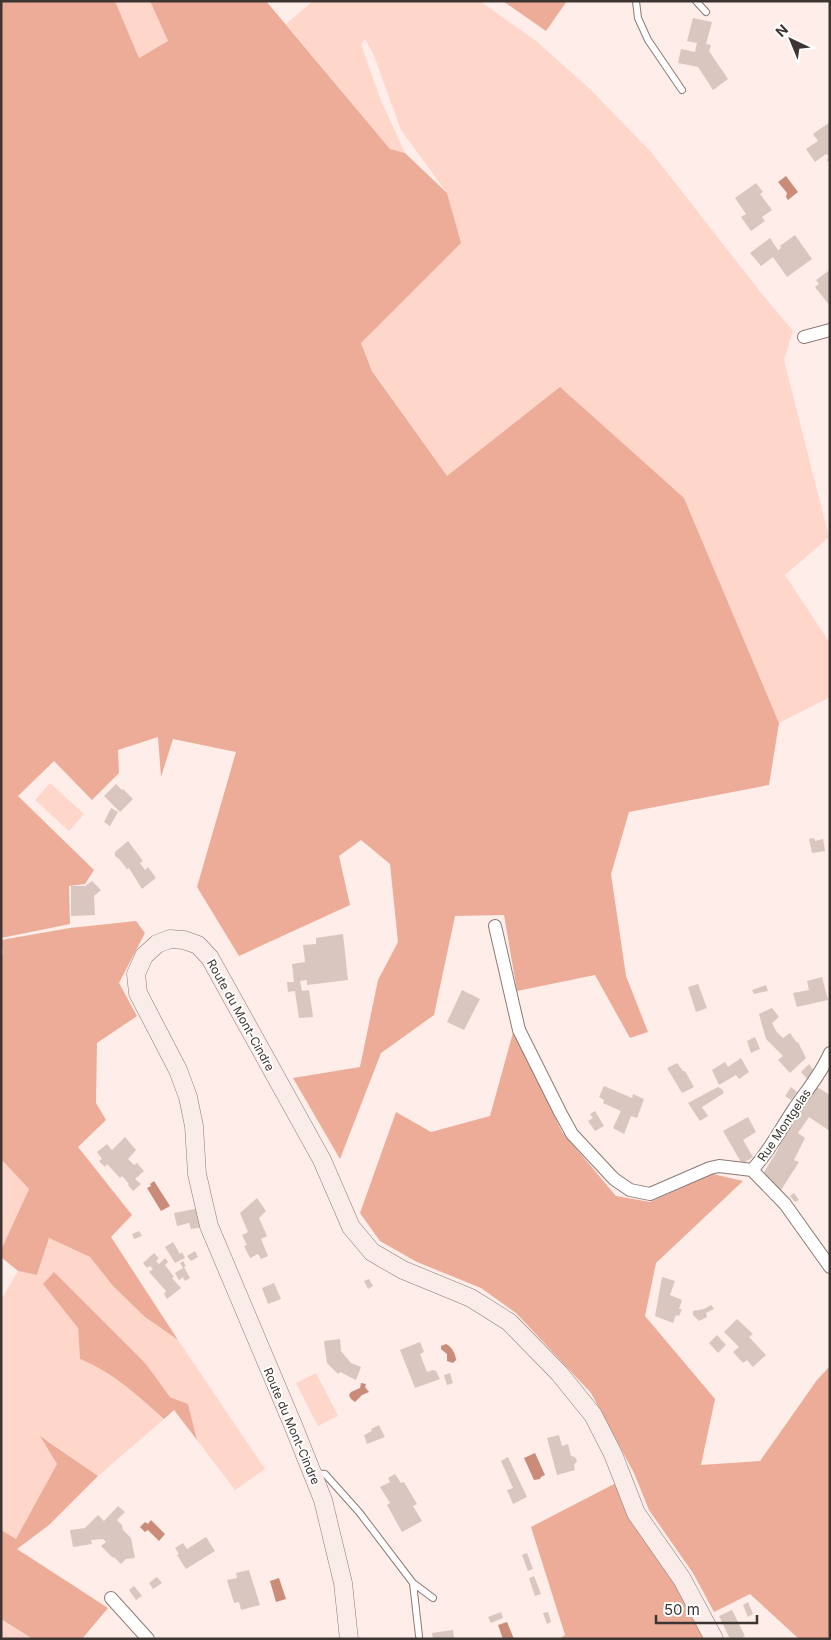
<svg xmlns="http://www.w3.org/2000/svg" width="831" height="1640" viewBox="0 0 831 1640" font-family="Inter,sans-serif">
	<style>
		.green { fill: #ffd6ca }
		.forest { fill: #edac98 }
		.water { fill: #ca8b78 }
		.building { fill: #d9c6bf }
		.lines { fill: none; stroke-linecap: round; stroke-linejoin: round }
		.lane-casing { stroke: #8d7a75; stroke-width: 8 }
		.street-casing { stroke: #8d7a75; stroke-width: 14 }
		.secondary-casing { stroke: #8d7a75; stroke-width: 19 }
		.lane { stroke: #fff; stroke-width: 6 }
		.street { stroke: #fff; stroke-width: 12 }
		.secondary { stroke: #faece8; stroke-width: 18 }
		.labels { text-anchor: middle; dominant-baseline: central; stroke-width: 4; stroke-linejoin: round; paint-order: stroke }
		.street-label { font-size: 12px; fill: #3c3532; stroke: #fff }
	</style>
	<rect width="100%" height="100%" fill="#feede8"/>
	<path class="green" d="M 115,1 L 150,1 L 168,41 L 139,58 Z
		M 313,1 L 480,1 L 536,41 L 591,90 L 651,152 L 762,294 L 793,331 L 784,360 L 829,537 L 785,575 L 830,643 L 830,697 L 779,723 L 684,498 L 447,477 L 372,370 L 361,343 L 460,243 L 447,193 L 401,130 L 373,53 L 365,39 L 361,44 L 381,101 L 405,153 L 390,149 L 286,24 Z
		M 50,783 L 84,814 L 69,831 L 35,800 Z
		M 1,1159 L 29,1189 L 1,1250 Z
		M 49,1238 L 90,1257 L 113,1286 L 145,1317 L 178,1340 L 265,1469 L 235,1490 L 197,1440 L 188,1404 L 170,1397 L 146,1364 L 43,1284 L 78,1328 L 80,1359 C 114,1373 137,1395 164,1419 L 98,1476 L 47,1440 L 57,1464 L 16,1540 L 1,1530 L 1,1300 L 18,1271 L 37,1275 Z
		M 316,1373 L 338,1416 L 318,1426 L 296,1383 Z
		M 1,1619 L 33,1639 L 1,1639 Z"/>
	<path class="forest" d="M 1,1 L 115,1 L 139,58 L 168,41 L 150,1 L 266,1 L 390,149 L 405,153 L 447,193 L 461,243 L 361,343 L 372,371 L 447,476 L 560,387 L 684,498 L 779,723 L 769,785 L 629,812 L 611,874 L 626,976 L 648,1032 L 630,1038 L 595,975 L 517,991 L 504,915 L 455,916 L 434,1015 L 381,1053 L 340,1159 L 293,1078 L 360,1067 L 378,980 L 398,942 L 390,864 L 361,840 L 339,856 L 350,905 L 239,956 L 197,887 L 236,752 L 173,739 L 161,777 L 158,737 L 118,750 L 119,773 L 92,800 L 54,761 L 18,796 L 94,870 L 85,884 L 69,886 L 70,924 L 1,938 Z
		M 503,1 L 567,1 L 546,31 Z
		M 136,921 L 145,933 L 119,983 L 137,1016 L 97,1043 L 96,1103 L 106,1120 L 78,1147 L 132,1215 L 111,1237 L 178,1340 L 145,1317 L 113,1286 L 90,1257 L 49,1238 L 37,1275 L 18,1271 L 1,1257 L 1,1250 L 29,1189 L 1,1159 L 1,954 L 3,953 L 1,940 L 70,928 Z
		M 514,1029 L 562,1132 L 616,1196 L 650,1202 L 713,1174 L 743,1181 L 656,1263 L 645,1316 L 715,1399 L 701,1465 L 760,1461 L 817,1380 L 830,1366 L 830,1639 L 799,1639 L 750,1594 L 714,1612 L 693,1573 L 649,1510 L 634,1473 L 591,1393 L 516,1313 L 481,1288 L 417,1262 L 380,1241 L 360,1213 L 396,1112 L 431,1132 L 490,1116 Z
		M 54,1272 L 146,1364 L 170,1397 L 188,1404 L 197,1440 L 174,1410 L 164,1419 C 137,1395 114,1373 80,1359 L 78,1328 L 43,1284 Z
		M 40,1436 L 98,1476 L 49,1525 L 17,1549 L 108,1608 L 82,1639 L 33,1639 L 1,1619 L 1,1530 L 16,1539 L 57,1464 Z
		M 616,1483 L 632,1524 L 676,1583 L 705,1639 L 559,1639 L 565,1635 L 531,1527 Z"/>
	<path class="water" d="M 786,176 L 798,192 L 788,200 L 786,197 L 787,193 L 778,182 Z
		M 154,1181 L 170,1206 L 161,1211 L 147,1188 L 151,1186 L 150,1184 Z
		M 446,1344 C 451,1346 456,1354 456,1360 L 453,1363 L 447,1361 L 447,1354 L 441,1349 L 441,1346 Z
		M 361,1383 L 366,1384 L 365,1387 L 369,1392 L 362,1395 L 355,1402 L 351,1399 L 349,1395 L 351,1392 L 360,1388 Z
		M 535,1453 L 545,1475 L 541,1477 L 540,1479 L 534,1480 L 524,1458 Z
		M 151,1520 L 165,1534 L 159,1541 L 148,1530 L 145,1532 L 140,1527 L 145,1522 L 148,1524 Z
		M 279,1578 L 286,1599 L 276,1602 L 270,1581 Z
		M 507,1622 L 514,1639 L 503,1639 L 498,1625 Z"/>
	<path class="building" d="M 693,18 L 712,22 L 706,44 L 711,45 L 709,51 L 728,79 L 713,90 L 698,67 L 678,63 L 681,49 L 695,52 L 697,43 L 687,41 Z
		M 830,122 L 830,164 L 827,160 L 829,156 L 826,154 L 815,162 L 806,149 L 818,141 L 813,134 Z
		M 756,183 L 763,192 L 760,194 L 772,210 L 762,217 L 765,221 L 751,231 L 741,217 L 746,214 L 735,198 Z
		M 795,235 L 812,259 L 787,277 L 773,257 L 761,266 L 750,253 L 770,238 L 778,250 L 781,248 L 780,246 Z
		M 830,270 L 830,306 L 815,287 L 819,284 L 816,280 Z
		M 116,784 L 122,790 L 123,789 L 133,799 L 120,812 L 104,796 Z
		M 111,808 L 118,812 L 110,826 L 104,822 Z
		M 814,838 L 815,841 L 823,839 L 825,851 L 812,853 L 809,839 Z
		M 128,841 L 143,861 L 140,863 L 145,870 L 148,867 L 156,878 L 142,889 L 129,868 L 127,869 L 119,859 L 115,856 L 115,852 Z
		M 92,881 L 101,890 L 94,896 L 95,915 L 71,916 L 71,886 L 85,886 Z
		M 343,934 L 348,980 L 307,985 L 307,980 L 300,981 L 302,991 L 309,990 L 313,1017 L 299,1018 L 295,991 L 288,992 L 287,982 L 294,982 L 292,964 L 305,962 L 303,945 L 316,944 L 316,938 Z
		M 822,977 L 828,1000 L 797,1007 L 793,993 L 809,990 L 807,981 Z
		M 698,984 L 707,1008 L 696,1012 L 688,987 Z
		M 766,985 L 768,991 L 754,994 L 752,990 Z
		M 462,990 L 480,999 L 464,1030 L 447,1022 Z
		M 772,1008 L 779,1017 L 772,1023 L 776,1031 L 783,1038 L 790,1033 L 797,1043 L 798,1042 L 806,1058 L 790,1073 L 778,1060 L 783,1056 L 766,1039 L 759,1014 Z
		M 755,1037 L 760,1049 L 751,1053 L 747,1041 Z
		M 741,1058 L 749,1072 L 739,1079 L 736,1075 L 719,1085 L 712,1070 L 725,1062 L 728,1067 Z
		M 677,1063 L 683,1071 L 685,1071 L 694,1087 L 682,1093 L 667,1068 Z
		M 809,1064 L 815,1072 L 807,1079 L 801,1072 Z
		M 604,1086 L 632,1098 L 633,1094 L 644,1099 L 637,1118 L 631,1116 L 624,1134 L 613,1128 L 621,1111 L 603,1103 L 604,1100 L 599,1097 Z
		M 718,1087 L 722,1089 L 724,1093 L 702,1107 L 708,1116 L 700,1121 L 688,1103 Z
		M 791,1087 L 797,1092 L 791,1100 L 785,1096 Z
		M 817,1087 L 830,1095 L 830,1131 L 809,1117 L 798,1133 L 805,1138 L 794,1160 L 799,1162 L 781,1190 L 761,1177 L 777,1151 L 789,1127 Z
		M 595,1111 L 604,1126 L 595,1131 L 588,1121 L 593,1118 L 590,1114 Z
		M 748,1117 L 756,1132 L 743,1140 L 753,1157 L 742,1164 L 723,1131 Z
		M 125,1137 L 136,1150 L 128,1159 L 134,1165 L 137,1163 L 144,1171 L 135,1179 L 141,1184 L 133,1191 L 128,1185 L 129,1184 L 122,1176 L 120,1178 L 107,1164 L 105,1167 L 99,1161 L 102,1159 L 97,1152 L 107,1144 L 112,1150 Z
		M 794,1193 L 799,1200 L 795,1202 L 790,1196 Z
		M 257,1198 L 266,1211 L 259,1218 L 267,1236 L 261,1239 L 268,1256 L 261,1259 L 258,1254 L 250,1258 L 244,1246 L 247,1245 L 242,1235 L 248,1232 L 240,1213 Z
		M 199,1208 L 203,1227 L 191,1229 L 189,1223 L 177,1226 L 174,1213 Z
		M 139,1231 L 142,1236 L 134,1239 L 132,1234 Z
		M 173,1242 L 180,1254 L 182,1252 L 185,1258 L 175,1263 L 165,1247 Z
		M 195,1251 L 198,1257 L 191,1261 L 187,1256 Z
		M 154,1253 L 159,1258 L 156,1261 L 159,1264 L 165,1258 L 168,1262 L 165,1265 L 174,1277 L 172,1278 L 181,1288 L 167,1299 L 164,1294 L 166,1291 L 149,1272 L 153,1269 L 150,1266 L 147,1268 L 143,1263 Z
		M 183,1261 L 186,1266 L 184,1267 L 190,1278 L 185,1281 L 183,1277 L 179,1280 L 175,1273 L 183,1268 L 180,1263 Z
		M 662,1277 L 675,1281 L 670,1295 L 682,1300 L 679,1309 L 682,1309 L 679,1316 L 676,1315 L 673,1323 L 655,1316 Z
		M 369,1279 L 373,1286 L 368,1289 L 364,1281 Z
		M 274,1283 L 281,1299 L 268,1304 L 262,1288 Z
		M 711,1305 L 714,1309 L 706,1313 L 707,1317 L 699,1321 L 693,1315 L 693,1311 L 704,1309 Z
		M 737,1319 L 753,1334 L 749,1337 L 766,1355 L 753,1367 L 747,1360 L 743,1363 L 733,1352 L 739,1347 L 724,1332 Z
		M 717,1335 L 726,1345 L 718,1353 L 709,1343 Z
		M 340,1339 L 341,1351 L 351,1363 L 361,1367 L 356,1380 L 340,1372 L 338,1374 L 327,1363 L 324,1341 Z
		M 420,1342 L 424,1352 L 420,1354 L 427,1372 L 433,1370 L 436,1371 L 440,1379 L 415,1388 L 400,1350 Z
		M 450,1373 L 453,1383 L 447,1385 L 444,1375 Z
		M 379,1425 L 385,1437 L 367,1444 L 364,1435 L 372,1431 L 371,1429 Z
		M 559,1435 L 562,1446 L 568,1444 L 571,1456 L 575,1457 L 577,1461 L 574,1465 L 575,1470 L 557,1475 L 547,1438 Z
		M 508,1457 L 527,1497 L 513,1504 L 507,1490 L 513,1488 L 501,1461 Z
		M 395,1474 L 401,1483 L 404,1482 L 417,1504 L 413,1506 L 422,1521 L 402,1532 L 387,1505 L 390,1503 L 380,1487 L 390,1482 L 388,1478 Z
		M 118,1506 L 125,1512 L 117,1520 L 122,1525 L 123,1530 L 131,1538 L 135,1558 L 126,1559 L 121,1564 L 114,1557 L 113,1558 L 101,1546 L 106,1542 L 103,1539 L 91,1540 L 92,1544 L 73,1547 L 70,1530 L 85,1528 L 98,1515 L 104,1521 Z
		M 206,1537 L 215,1551 L 186,1569 L 177,1555 L 179,1554 L 175,1548 L 183,1543 L 187,1549 Z
		M 527,1553 L 533,1569 L 528,1571 L 522,1555 Z
		M 249,1570 L 260,1605 L 241,1610 L 239,1602 L 234,1603 L 227,1580 L 237,1578 L 236,1573 Z
		M 534,1576 L 541,1594 L 535,1596 L 529,1578 Z
		M 157,1577 L 162,1583 L 153,1589 L 149,1583 Z
		M 134,1586 L 142,1596 L 136,1600 L 129,1590 Z
		M 748,1602 L 753,1614 L 748,1617 L 743,1605 Z
		M 732,1610 L 745,1636 L 740,1639 L 730,1639 L 719,1616 Z
		M 501,1612 L 503,1618 L 491,1623 L 488,1617 Z
		M 548,1612 L 551,1622 L 547,1624 L 543,1613 Z
		M 453,1630 L 454,1639 L 433,1639 L 432,1633 Z"/>
	<g class="lines">
		<defs>
			<path id="lane" d="M 636,1 L 638,18 L 648,40 L 682,90
				M 696,1 L 706,12
				M 313,1473 L 325,1474 L 359,1512 L 413,1583 L 419,1636
				M 413,1583 L 433,1598"/>
			<path id="street" d="M 804,337 L 830,330
				M 495,926 L 519,1030 L 560,1112 L 572,1134 L 614,1179 L 630,1190 L 650,1194 L 710,1168 L 719,1166 L 752,1170 L 785,1204 L 830,1267
				M 752,1170 C 769,1152 780,1130 794,1109 C 807,1090 821,1074 830,1053
				M 111,1598 L 148,1639"/>
			<path id="secondary" d="M 349,1639 L 343,1583 L 323,1500 L 293,1425 L 209,1226 L 197,1174 L 194,1126 L 188,1097 L 178,1070 L 138,993 L 136,974 L 144,956 L 157,944 L 170,939 L 184,940 L 198,945 L 210,958 L 322,1160 L 351,1227 L 372,1252 L 403,1270 L 471,1298 L 509,1322 L 559,1373 L 593,1415 L 613,1454 L 636,1513 L 682,1579 L 714,1639"/>
		</defs>
		<use href="#lane" class="lane-casing"/>
		<use href="#street" class="street-casing"/>
		<use href="#secondary" class="secondary-casing"/>
		<use href="#lane" class="lane"/>
		<use href="#street" class="street"/>
		<use href="#secondary" class="secondary"/>
	</g>
	<g class="labels">
		<g class="street-label">
			<text transform="translate(241 1015) rotate(61)">Route du Mont-Cindre</text>
			<text transform="translate(784 1125) rotate(-56)">Rue Montgelas</text>
			<text transform="translate(292 1426) rotate(67)">Route du Mont-Cindre</text>
		</g>
	</g>
	<rect width="831" height="1640" fill="none" stroke="#3c3532" stroke-width="5"/>
	<g transform="translate(791 40) rotate(316)" stroke="#ffffff" stroke-width="4" paint-order="stroke">
	<path d="M0-4L9 19L0 12L-9 19Z" fill="#3c3532"/>
	<text y="-8" font-size="14" font-weight="bold" text-anchor="middle" fill="#3c3532">N</text>
	</g>
	<path d="M656 1615v8h101v-8" fill="none" stroke="#3c3532" stroke-width="2.5"/>
	<text x="664" y="1615" font-size="15" fill="#3c3532" stroke="#ffffff" stroke-width="4" paint-order="stroke">50 m</text>
</svg>
